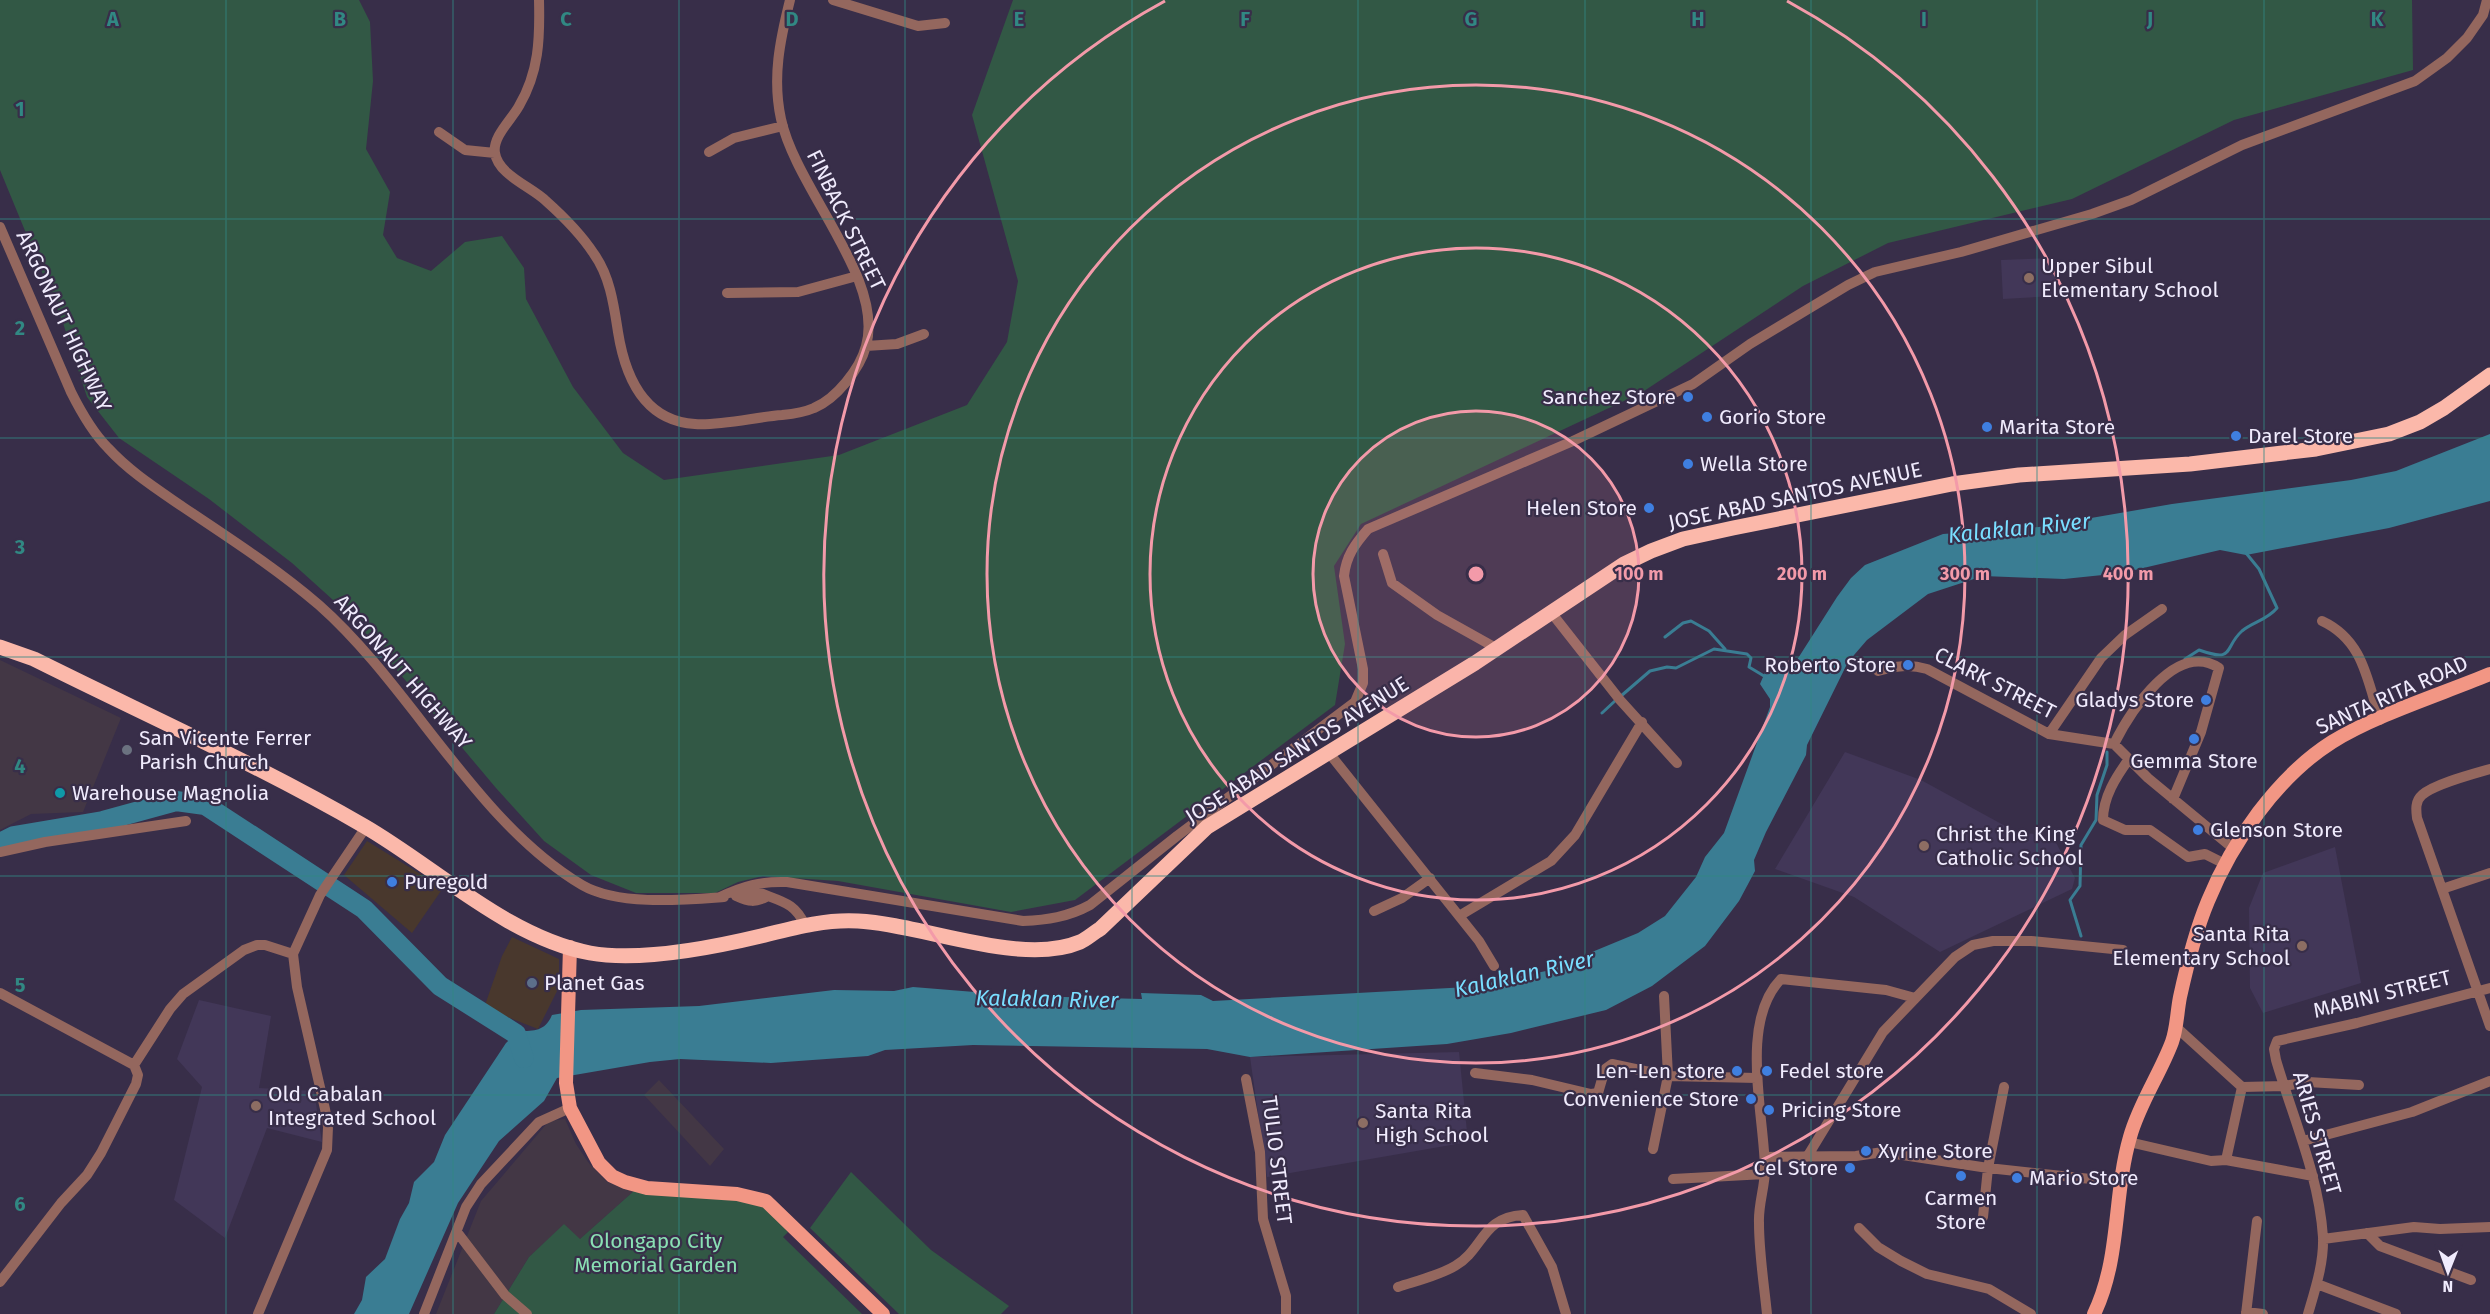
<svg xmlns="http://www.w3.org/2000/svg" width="2490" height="1314" viewBox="0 0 2490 1314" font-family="'Fira Sans',sans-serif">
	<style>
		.commercial { fill: #49382d }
		.industrial { fill: #433745 }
		.built { fill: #423758 }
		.green { fill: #325845 }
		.water { fill: #3a7d93 }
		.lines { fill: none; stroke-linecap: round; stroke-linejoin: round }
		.stream { stroke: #3a7d93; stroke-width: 3 }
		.river { stroke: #3a7d93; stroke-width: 20 }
		.minor { stroke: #94675e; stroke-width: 10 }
		.major { stroke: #f29684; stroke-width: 14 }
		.highway { stroke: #fbb8aa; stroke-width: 15 }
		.grid { fill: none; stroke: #318883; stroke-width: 1.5; stroke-opacity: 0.55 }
		.ring { fill: none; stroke: #f39aa9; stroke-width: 3 }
		.education-dot { fill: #8d6e63; stroke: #382e49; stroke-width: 2 }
		.shop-dot { fill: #3f7fe0; stroke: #382e49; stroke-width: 2 }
		.worship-dot { fill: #6b7280; stroke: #382e49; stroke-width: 2 }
		.culture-dot { fill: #0f9aa8; stroke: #382e49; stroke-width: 2 }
		.service-dot { fill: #5c6f8a; stroke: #382e49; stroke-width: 2 }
		.labels { text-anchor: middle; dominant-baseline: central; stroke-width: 4.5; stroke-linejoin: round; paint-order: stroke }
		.street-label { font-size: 21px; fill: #f0ebfd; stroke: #382e49 }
		.poi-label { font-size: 21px; fill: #f0ebfd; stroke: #382e49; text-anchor: start }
		.park-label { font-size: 21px; fill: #8ae0b4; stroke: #382e49 }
		.water-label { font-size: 22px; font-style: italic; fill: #79deff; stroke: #382e49 }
		.grid-label { font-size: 20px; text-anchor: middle; font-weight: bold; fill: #318883; stroke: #382e49; stroke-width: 4.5; stroke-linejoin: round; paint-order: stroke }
		.centre { fill: #f39aa9; stroke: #382e49; stroke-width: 3 }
		.ring-label { font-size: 18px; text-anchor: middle; font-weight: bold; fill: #f39aa9; stroke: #382e49; stroke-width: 4.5; stroke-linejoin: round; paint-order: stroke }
	</style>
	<rect width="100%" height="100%" fill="#382e49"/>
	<path class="commercial" d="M 367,841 L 443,888 L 412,933 L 344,875 Z
		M 512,937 L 559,959 L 559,987 L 538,1029 L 484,1008 L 502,956 Z"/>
	<path class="industrial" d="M 0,660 L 121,718 L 83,812 L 31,814 L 0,830 Z
		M 659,1080 L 724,1149 L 710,1166 L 644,1095 Z
		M 565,1119 L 576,1144 L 588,1162 L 607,1182 L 635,1190 L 579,1240 L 564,1225 L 529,1257 L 494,1314 L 436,1314 L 481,1201 L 549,1121 Z"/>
	<path class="built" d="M 2054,258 L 2056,296 L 2003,299 L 2001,260 Z
		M 1845,752 L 1921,780 L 2018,833 L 2039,834 L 2054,839 L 2075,878 L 2072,889 L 1940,952 L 1854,897 L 1775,869 Z
		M 2335,847 L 2361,983 L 2263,1013 L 2250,988 L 2249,908 L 2263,873 Z
		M 199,1000 L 271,1016 L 259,1088 L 314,1091 L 322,1142 L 267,1128 L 225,1238 L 174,1200 L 202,1087 L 177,1059 Z
		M 1459,1052 L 1468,1142 L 1267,1177 L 1250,1057 Z"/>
	<path class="green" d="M 0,0 L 359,0 L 370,22 L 373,81 L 366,149 L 390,192 L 383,235 L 397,258 L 431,271 L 465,242 L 502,236 L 524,268 L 526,299 L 573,387 L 623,453 L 664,480 L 839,455 L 967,405 L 1007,342 L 1018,281 L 972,115 L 1013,0 L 2412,0 L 2413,70 L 2234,120 L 2072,199 L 1888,243 L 1803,286 L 1641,393 L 1361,524 L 1334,566 L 1345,644 L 1335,705 L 1075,900 L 1011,912 L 838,881 L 763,876 L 738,882 L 715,893 L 636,893 L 591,875 L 544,841 L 496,788 L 353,618 L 292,563 L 209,499 L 119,438 L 87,397 L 63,323 L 0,170 Z
		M 851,1172 L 931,1250 L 1009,1306 L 1001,1314 L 899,1314 L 810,1228 Z
		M 635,1190 L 759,1201 L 788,1232 L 783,1237 L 862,1314 L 494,1314 L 529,1257 L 564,1224 L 580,1239 Z"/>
	<path class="water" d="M 2490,434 L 2490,501 L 2389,528 L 2246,555 L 2220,550 L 2122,573 L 2064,579 L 1983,576 L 1928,594 L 1867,640 L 1848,662 L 1807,745 L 1806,755 L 1766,832 L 1754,860 L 1755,871 L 1739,901 L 1705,946 L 1652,986 L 1606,1010 L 1511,1033 L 1447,1044 L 1250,1057 L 1207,1049 L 973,1045 L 885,1050 L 868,1056 L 771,1063 L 680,1059 L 650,1062 L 557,1078 L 544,1101 L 499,1141 L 458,1203 L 409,1314 L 354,1314 L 362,1300 L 366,1277 L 385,1259 L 400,1219 L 409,1203 L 414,1182 L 434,1162 L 445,1135 L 506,1043 L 519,1031 C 535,1031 545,1031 552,1015 L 581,1010 L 699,1006 L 834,990 L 894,991 L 913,987 L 1025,996 L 1142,999 L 1141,993 L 1201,995 L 1213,1001 L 1468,987 L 1546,971 L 1638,933 L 1665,916 L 1696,877 L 1705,857 L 1724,833 L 1770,707 L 1770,699 L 1760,684 L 1766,670 L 1776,670 L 1795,663 L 1837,597 L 1851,578 L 1865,565 L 1943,534 L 2039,527 L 2172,504 L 2351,480 L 2396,471 Z"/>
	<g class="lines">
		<path class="stream" d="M 1665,637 L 1683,623 L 1691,621 L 1709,631 L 1725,649
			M 2185,659 L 2199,650 C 2236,663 2223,648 2242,631 C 2253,622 2267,620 2277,608 L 2259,569 L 2246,553
			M 1621,696 L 1650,671 L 1667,667 L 1676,668 L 1714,649 L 1747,654 L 1751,658 L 1749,667 L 1764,676
			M 1602,713 L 1616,700
			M 2081,936 L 2070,900 L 2080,886 L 2081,845 L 2096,820 L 2097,795 L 2107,765 L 2107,752"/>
		<path class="river" d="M 0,843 L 14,836 L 103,821 L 176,801 L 205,805 L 364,909 L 440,986 L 516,1034 L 524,1058"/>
		<path class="minor" d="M 539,0 C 540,39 539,72 519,106 C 512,119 492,137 495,153 C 498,175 532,187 546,201 C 564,217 581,234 594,254 C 610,276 614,306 618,332 C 625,376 644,421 695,424 C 719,426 756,417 782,415 C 792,414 805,412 814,408 C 836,399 860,369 866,346 C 885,279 796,189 781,119 C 772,78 780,40 790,0
			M 833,0 L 918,26 L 945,23
			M 439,132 L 465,150 L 495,153
			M 709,152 L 734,138 L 783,126
			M 0,227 L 71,392 C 81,412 92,432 108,448 C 130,472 157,489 183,507 C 229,538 276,568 319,605 C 411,686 476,822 582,885 C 618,906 683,900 724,897
			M 727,293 L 798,292 L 857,276
			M 866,346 L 897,344 L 924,334
			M 1383,554 L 1392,583 L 1437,615 L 1496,648
			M 1550,611 L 1620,700 L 1677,763
			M 2322,621 C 2363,640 2367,679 2380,720
			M 1878,671 C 1896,666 1909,664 1927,669 L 2049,734 L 2114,744 L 2148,778 L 2235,850
			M 2049,734 L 2101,658 L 2125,635 L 2162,609
			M 2114,744 C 2129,714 2176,639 2219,668 L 2201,732 L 2173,799
			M 1329,753 L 1479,941 L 1494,966
			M 2129,759 C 2116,777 2103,797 2103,820 L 2125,830 L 2150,830 L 2188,857 L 2205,854 L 2225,864
			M 2490,769 C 2473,774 2434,784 2422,795 C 2415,801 2416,810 2417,818 L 2490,1026
			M 0,852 L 45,842 L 186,821
			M 2442,889 L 2490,873
			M 745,892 C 755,889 759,893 768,896 C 787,903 796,906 805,925
			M 736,896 C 749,902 755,903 768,896
			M 720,897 C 743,886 761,881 787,882 L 1023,921 C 1047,920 1068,917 1090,905 L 1177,836 L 1355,702 L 1363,683 L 1363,669 L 1344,576 C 1346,556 1355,544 1368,529 L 1573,441 L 1693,384 L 1750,344 L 1848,285 L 1875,272 L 1961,252 L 2092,214 L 2131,200 L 2242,145 L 2415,81 L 2447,58 L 2467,38 L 2483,15 L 2487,0
			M 1374,911 L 1402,898 L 1430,878
			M 1459,916 L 1551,861 L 1575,835 L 1642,722
			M 0,993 L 134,1065 L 138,1075 L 136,1084 L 101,1153 L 87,1175 L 61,1203 L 0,1282
			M 2176,1027 L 2242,1087 L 2284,1086 L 2308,1082 L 2359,1085
			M 134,1065 L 170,1009 L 183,994 L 244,950 L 257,945 L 265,945 L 293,954
			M 1475,1073 L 1532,1080 L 1591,1094 L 1598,1093 L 1605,1069 L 1612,1064 L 1668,1076 L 1757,1078
			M 1246,1079 L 1260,1152 L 1263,1219 L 1286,1296 L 1286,1314
			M 2242,1087 L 2226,1160 L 2313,1176
			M 2303,1141 L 2412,1112 L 2490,1081
			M 2129,1142 L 2211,1161 L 2226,1160
			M 1653,1149 L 1668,1076 L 1664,996
			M 1765,1157 L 1856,1156 L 1883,1152 L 1988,1168 L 2119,1182
			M 1807,1157 L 1883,1032 L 1955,957 L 1973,945 L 1993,941 L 2031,941 L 2123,950
			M 1673,1179 L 1765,1174
			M 1983,1217 L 1988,1168 L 2004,1087
			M 1859,1228 L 1878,1247 L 1901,1261 L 1927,1274 L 1989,1289 L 2031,1314
			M 457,1232 L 505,1295 L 527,1314
			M 2367,1233 L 2380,1246 L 2471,1280
			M 2323,1239 L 2414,1227 L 2440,1229 L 2490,1227
			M 2317,1284 L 2396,1314
			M 1398,1287 C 1416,1281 1438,1276 1455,1266 C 1483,1250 1482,1217 1523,1215 L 1552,1267 L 1566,1314
			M 2246,1312 L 2263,1314
			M 258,1314 L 327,1150 L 328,1127 L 325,1109 L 297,987 L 293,954 L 320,895 L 366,827
			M 424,1314 L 466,1207 L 481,1184 L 539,1122 L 570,1108
			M 1767,1314 C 1764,1284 1759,1253 1759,1223 C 1758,1205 1765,1187 1765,1169 C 1764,1113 1739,1022 1781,979 L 1886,990 L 1915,998
			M 2246,1314 L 2257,1221
			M 2308,1314 C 2315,1290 2324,1263 2323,1237 C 2319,1176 2293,1118 2276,1060 L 2274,1049 L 2277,1041 L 2357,1023 L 2490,988"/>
		<path class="major" d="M 570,947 L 566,1083 L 570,1108 L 599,1163 L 612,1176 L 625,1182 L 647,1188 L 737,1194 L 766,1201 L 883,1314
			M 2094,1314 C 2121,1258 2113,1196 2130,1137 C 2139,1104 2160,1074 2172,1042 C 2177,1028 2177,1012 2180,997 C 2187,965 2195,932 2208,901 C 2232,842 2277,777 2332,742 C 2375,715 2442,694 2490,674"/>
		<path class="highway" d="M 0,647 L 34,659 C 144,714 257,764 364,826 C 435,867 507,937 590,953 C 641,962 711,948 761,936 C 793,928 825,919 858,921 C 922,924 1021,967 1080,942 C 1087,939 1093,933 1100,929 L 1207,827 L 1475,663 L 1624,564 L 1651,551 L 1683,539 L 1733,528 L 1952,484 L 2019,475 L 2190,464 L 2316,449 L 2389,434 L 2420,422 L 2444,408 L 2490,375"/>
	</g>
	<path class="grid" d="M 226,0 L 226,1314M 453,0 L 453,1314M 679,0 L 679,1314M 905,0 L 905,1314M 1132,0 L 1132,1314M 1358,0 L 1358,1314M 1585,0 L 1585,1314M 1811,0 L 1811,1314M 2037,0 L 2037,1314M 2264,0 L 2264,1314M 0,219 L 2490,219M 0,438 L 2490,438M 0,657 L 2490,657M 0,876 L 2490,876M 0,1095 L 2490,1095"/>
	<circle cx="1476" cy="574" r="163" fill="#f39aa9" fill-opacity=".12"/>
	<g class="ring">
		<circle cx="1476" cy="574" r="163"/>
		<circle cx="1476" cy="574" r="326"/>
		<circle cx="1476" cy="574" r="489"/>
		<path d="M1787 1A652 652 0 1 1 1165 1"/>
	</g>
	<g class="education-dot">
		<circle cx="2029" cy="278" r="6"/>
		<circle cx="1924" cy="846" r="6"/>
		<circle cx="2302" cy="946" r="6"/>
		<circle cx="256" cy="1106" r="6"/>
		<circle cx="1363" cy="1123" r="6"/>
	</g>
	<g class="shop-dot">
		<circle cx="1688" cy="397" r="6"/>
		<circle cx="1707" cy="417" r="6"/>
		<circle cx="1987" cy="427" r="6"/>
		<circle cx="2236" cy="436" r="6"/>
		<circle cx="1688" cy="464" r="6"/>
		<circle cx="1649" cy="508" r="6"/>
		<circle cx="1908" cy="665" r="6"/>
		<circle cx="2206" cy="700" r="6"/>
		<circle cx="2194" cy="739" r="6"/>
		<circle cx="2198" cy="830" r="6"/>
		<circle cx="392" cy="882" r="6"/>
		<circle cx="1737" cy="1071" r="6"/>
		<circle cx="1767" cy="1071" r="6"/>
		<circle cx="1751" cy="1099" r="6"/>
		<circle cx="1769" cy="1110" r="6"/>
		<circle cx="1866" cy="1151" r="6"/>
		<circle cx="1850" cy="1168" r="6"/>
		<circle cx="1961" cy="1176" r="6"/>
		<circle cx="2017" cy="1178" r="6"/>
	</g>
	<circle class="worship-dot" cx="127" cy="750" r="6"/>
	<circle class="culture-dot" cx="60" cy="793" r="6"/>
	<circle class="service-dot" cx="532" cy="983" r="6"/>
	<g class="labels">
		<g class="street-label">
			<text transform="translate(846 220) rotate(64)">FINBACK STREET</text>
			<text transform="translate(64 321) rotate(65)">ARGONAUT HIGHWAY</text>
			<text transform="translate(1795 496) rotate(-12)">JOSE ABAD SANTOS AVENUE</text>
			<text transform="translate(403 672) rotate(49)">ARGONAUT HIGHWAY</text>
			<text transform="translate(1995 683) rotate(27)">CLARK STREET</text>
			<text transform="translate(2392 695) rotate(-24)">SANTA RITA ROAD</text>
			<text transform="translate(1297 750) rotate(-32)">JOSE ABAD SANTOS AVENUE</text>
			<text transform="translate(2382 994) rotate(-14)">MABINI STREET</text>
			<text transform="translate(2317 1133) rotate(74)">ARIES STREET</text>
			<text transform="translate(1277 1160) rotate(83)">TULIO STREET</text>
		</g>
		<g class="poi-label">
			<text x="2041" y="266">Upper Sibul<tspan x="2041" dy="24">Elementary School</tspan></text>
			<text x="1676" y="397" text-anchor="end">Sanchez Store</text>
			<text x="1719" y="417">Gorio Store</text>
			<text x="1999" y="427">Marita Store</text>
			<text x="2248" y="436">Darel Store</text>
			<text x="1700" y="464">Wella Store</text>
			<text x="1637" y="508" text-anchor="end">Helen Store</text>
			<text x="1896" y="665" text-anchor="end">Roberto Store</text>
			<text x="2194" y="700" text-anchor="end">Gladys Store</text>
			<text x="139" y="738">San Vicente Ferrer<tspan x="139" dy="24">Parish Church</tspan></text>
			<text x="2194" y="761" text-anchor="middle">Gemma Store</text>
			<text x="72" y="793">Warehouse Magnolia</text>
			<text x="2210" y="830">Glenson Store</text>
			<text x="1936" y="834">Christ the King<tspan x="1936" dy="24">Catholic School</tspan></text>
			<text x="404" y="882">Puregold</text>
			<text x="2290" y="934" text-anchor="end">Santa Rita<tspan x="2290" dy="24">Elementary School</tspan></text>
			<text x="544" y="983">Planet Gas</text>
			<text x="1725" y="1071" text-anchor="end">Len-Len store</text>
			<text x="1779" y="1071">Fedel store</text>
			<text x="268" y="1094">Old Cabalan<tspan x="268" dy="24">Integrated School</tspan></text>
			<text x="1739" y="1099" text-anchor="end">Convenience Store</text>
			<text x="1781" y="1110">Pricing Store</text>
			<text x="1375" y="1111">Santa Rita<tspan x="1375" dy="24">High School</tspan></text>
			<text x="1878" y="1151">Xyrine Store</text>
			<text x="1838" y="1168" text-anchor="end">Cel Store</text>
			<text x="2029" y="1178">Mario Store</text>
			<text x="1961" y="1198" text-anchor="middle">Carmen<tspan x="1961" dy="24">Store</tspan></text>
		</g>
		<g class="park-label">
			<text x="656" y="1241">Olongapo City<tspan x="656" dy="24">Memorial Garden</tspan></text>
		</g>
		<g class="water-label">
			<text transform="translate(2019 528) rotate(-6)">Kalaklan River</text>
			<text transform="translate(1524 974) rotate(-13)">Kalaklan River</text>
			<text transform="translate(1047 999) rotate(1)">Kalaklan River</text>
		</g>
	</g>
	<g class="grid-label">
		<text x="113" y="26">A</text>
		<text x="340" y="26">B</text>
		<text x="566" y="26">C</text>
		<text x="792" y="26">D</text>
		<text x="1019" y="26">E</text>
		<text x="1245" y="26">F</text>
		<text x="1471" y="26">G</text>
		<text x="1698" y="26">H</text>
		<text x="1924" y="26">I</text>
		<text x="2150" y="26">J</text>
		<text x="2377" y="26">K</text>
		<text x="20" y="116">1</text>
		<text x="20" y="335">2</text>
		<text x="20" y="554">3</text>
		<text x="20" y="773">4</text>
		<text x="20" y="992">5</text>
		<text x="20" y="1211">6</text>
	</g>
	<circle cx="1476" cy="574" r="9" class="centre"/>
	<g class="ring-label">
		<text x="1639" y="580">100 m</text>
		<text x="1802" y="580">200 m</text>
		<text x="1965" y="580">300 m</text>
		<text x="2128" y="580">400 m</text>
	</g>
	<g transform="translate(2448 1272) rotate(181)" stroke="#382e49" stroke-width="4.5" paint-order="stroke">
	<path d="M0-4.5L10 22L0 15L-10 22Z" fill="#f0ebfd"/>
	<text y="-9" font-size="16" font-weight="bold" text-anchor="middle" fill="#f0ebfd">N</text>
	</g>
</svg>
